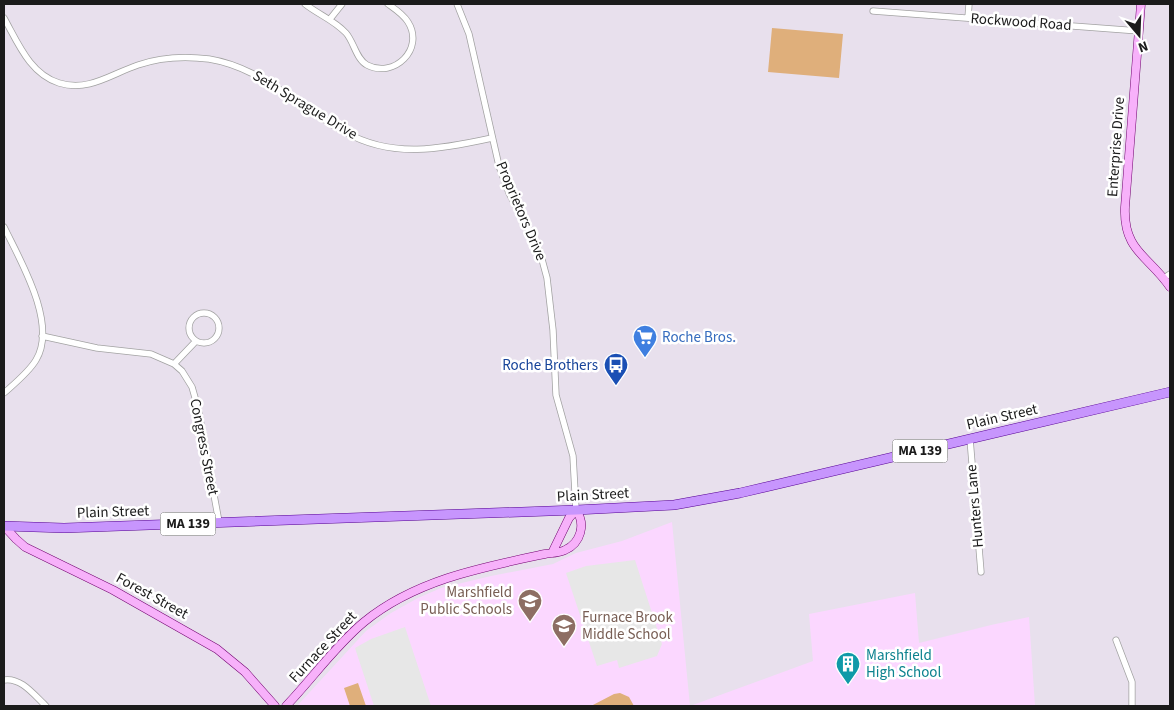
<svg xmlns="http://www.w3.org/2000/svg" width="1174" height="710" viewBox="0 0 1174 710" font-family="'Source Sans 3',sans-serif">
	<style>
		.education { fill: #fbd7ff }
		.pitch { fill: #dfaf7b }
		.parking { fill: #e7e7e7 }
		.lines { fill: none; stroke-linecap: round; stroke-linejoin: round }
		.street-casing { stroke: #a2a2a2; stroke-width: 7 }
		.secondary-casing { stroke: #71036f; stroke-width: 9 }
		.primary-casing { stroke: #550092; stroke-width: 10 }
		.street { stroke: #fff; stroke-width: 5.5 }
		.secondary { stroke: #f7b1fa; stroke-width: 8 }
		.primary { stroke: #c795fd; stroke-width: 9 }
		.labels { text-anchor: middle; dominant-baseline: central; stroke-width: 5; stroke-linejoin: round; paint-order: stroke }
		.shield { fill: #fff; stroke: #5f5f5f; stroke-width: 1 }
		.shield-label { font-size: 14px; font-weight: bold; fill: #1b1b1b }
		.street-label { font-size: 15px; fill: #1b1b1b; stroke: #fff }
		.shop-label { font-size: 15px; fill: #366cbe; stroke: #fff; text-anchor: start }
		.transit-label { font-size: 15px; fill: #164399; stroke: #fff; text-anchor: end }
		.education-label { font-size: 15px; fill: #785e54; stroke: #fff; text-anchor: end }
		.culture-label { font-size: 15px; fill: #0d838f; stroke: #fff; text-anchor: start }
	</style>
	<rect width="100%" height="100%" fill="#e8e0ed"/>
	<path class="education" d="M 672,522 L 690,706 L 297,706 L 366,631 L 391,613 L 418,598 L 441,588 L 491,576 L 553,564 L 576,553 L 622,541 Z
		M 915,593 L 919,643 L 991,625 L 1029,617 L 1035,706 L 690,706 L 813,661 L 809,614 Z"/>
	<path class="pitch" d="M 772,28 L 843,34 L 839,78 L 768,72 Z
		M 358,683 L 366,706 L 350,706 L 344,688 Z
		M 620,693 L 629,697 L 634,706 L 591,706 L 614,694 Z"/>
	<path class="parking" d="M 635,560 L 662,644 L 657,656 L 619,668 L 617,660 L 597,666 L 566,573 L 586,566 Z
		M 405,627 L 431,706 L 374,706 L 355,648 L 371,639 Z"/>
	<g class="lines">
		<defs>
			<path id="street" d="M 305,4 C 319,15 334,20 346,33 C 354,42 356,59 367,65 C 394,79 425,49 408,22 C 403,14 395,9 388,4
				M 457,4 L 469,34 L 499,166 L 509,193 L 540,252 L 547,278 L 553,330 L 556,395 L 573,456 L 576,510
				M 873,11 L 1139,31
				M 4,18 C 18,43 30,74 59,83 C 89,92 111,74 138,65 C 161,57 185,56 209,59 C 240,64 266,80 291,97 C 309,109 326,122 345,132 C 392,159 442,149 492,138
				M 968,18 L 969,4
				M 330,19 L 342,4
				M 4,227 C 20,260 58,324 36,360 C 29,372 14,384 4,393
				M 1164,278 L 1170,274
				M189 328a15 15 0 1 1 30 0a15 15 0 1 1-30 0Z
				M 42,336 L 97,348 L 151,354 L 174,364 L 182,371 L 192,387 L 198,408 L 219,522
				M 174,364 L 196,341
				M 970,439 L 981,572
				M 1116,640 L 1132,682 L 1132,706
				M 4,680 C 21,677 34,695 46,706"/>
			<path id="secondary" d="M 1141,4 L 1125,207 C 1123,251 1149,256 1170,287
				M 4,526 L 16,539 L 25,547 L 113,590 L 217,649 L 245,672 L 275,706
				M 286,706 C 312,679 335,646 364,622 C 415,580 483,567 545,554 C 552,553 559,553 565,550 C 581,543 586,524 576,510 L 569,518 L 552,553"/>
			<path id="primary" d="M 4,526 L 64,528 L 576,510 L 674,505 L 740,493 L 1170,392"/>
		</defs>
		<use href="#street" class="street-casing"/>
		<use href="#secondary" class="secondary-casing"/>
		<use href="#primary" class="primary-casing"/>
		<use href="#street" class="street"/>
		<use href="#secondary" class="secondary"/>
		<use href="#primary" class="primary"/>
	</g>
	<defs>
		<symbol id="supermarket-pin" viewBox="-11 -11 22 30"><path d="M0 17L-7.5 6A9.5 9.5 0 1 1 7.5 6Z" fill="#3f7fe0" stroke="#fff"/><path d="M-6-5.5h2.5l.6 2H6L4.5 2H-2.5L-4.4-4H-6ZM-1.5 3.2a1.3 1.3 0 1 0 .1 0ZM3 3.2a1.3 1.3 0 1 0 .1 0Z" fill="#fff"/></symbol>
		<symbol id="bus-pin" viewBox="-11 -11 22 30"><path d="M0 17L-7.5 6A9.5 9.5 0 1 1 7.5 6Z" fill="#1a4fb4" stroke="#fff"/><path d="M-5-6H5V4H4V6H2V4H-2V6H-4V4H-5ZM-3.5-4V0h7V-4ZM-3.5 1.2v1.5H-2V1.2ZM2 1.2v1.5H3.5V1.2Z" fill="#fff"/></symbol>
		<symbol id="school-pin" viewBox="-11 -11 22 30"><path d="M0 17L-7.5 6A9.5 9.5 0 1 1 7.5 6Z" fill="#8d6e63" stroke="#fff"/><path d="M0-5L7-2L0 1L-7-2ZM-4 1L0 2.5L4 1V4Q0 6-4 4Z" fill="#fff"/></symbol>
		<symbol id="building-pin" viewBox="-11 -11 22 30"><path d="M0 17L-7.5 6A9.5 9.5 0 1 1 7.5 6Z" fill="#0f9aa8" stroke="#fff"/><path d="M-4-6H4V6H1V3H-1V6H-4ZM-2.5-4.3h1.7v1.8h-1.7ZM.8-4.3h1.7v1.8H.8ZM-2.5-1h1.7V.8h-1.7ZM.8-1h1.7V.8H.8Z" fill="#fff"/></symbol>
	</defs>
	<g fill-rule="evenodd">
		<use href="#supermarket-pin" x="631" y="323" width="28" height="38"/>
		<use href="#bus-pin" x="602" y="351" width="28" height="38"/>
		<use href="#school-pin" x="516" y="587" width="28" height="38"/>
		<use href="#school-pin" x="550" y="612" width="28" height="38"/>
		<use href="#building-pin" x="834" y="650" width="28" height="38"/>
	</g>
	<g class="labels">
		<g class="shield">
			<rect x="892.5" y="439.5" width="55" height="23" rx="4"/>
			<rect x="160.5" y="512.5" width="55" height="23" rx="4"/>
		</g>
		<g class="shield-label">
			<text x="920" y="451">MA 139</text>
			<text x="188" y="524">MA 139</text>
		</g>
		<g class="street-label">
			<text transform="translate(1021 22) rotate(4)">Rockwood Road</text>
			<text transform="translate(305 105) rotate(31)">Seth Sprague Drive</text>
			<text transform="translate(1116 147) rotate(-86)">Enterprise Drive</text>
			<text transform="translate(521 211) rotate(67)">Proprietors Drive</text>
			<text transform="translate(1002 417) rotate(-13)">Plain Street</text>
			<text transform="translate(204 447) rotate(79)">Congress Street</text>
			<text transform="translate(593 495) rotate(-3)">Plain Street</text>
			<text transform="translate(975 506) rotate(-95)">Hunters Lane</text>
			<text transform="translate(113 512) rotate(-2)">Plain Street</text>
			<text transform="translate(152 596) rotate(29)">Forest Street</text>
			<text transform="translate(323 647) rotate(-47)">Furnace Street</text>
		</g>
		<g class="shop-label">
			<text x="662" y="337">Roche Bros.</text>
		</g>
		<g class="transit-label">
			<text x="598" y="365">Roche Brothers</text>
		</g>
		<g class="education-label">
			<text x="512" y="592">Marshfield<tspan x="512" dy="17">Public Schools</tspan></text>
			<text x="582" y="617" text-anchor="start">Furnace Brook<tspan x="582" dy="17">Middle School</tspan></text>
		</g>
		<g class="culture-label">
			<text x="866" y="655">Marshfield<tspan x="866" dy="17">High School</tspan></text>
		</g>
	</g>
	<rect width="1174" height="710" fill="none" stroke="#1b1b1b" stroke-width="10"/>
	<g transform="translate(1139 35) rotate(161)" stroke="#ffffff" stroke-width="4" paint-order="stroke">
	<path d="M0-4L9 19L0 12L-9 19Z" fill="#1b1b1b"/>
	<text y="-8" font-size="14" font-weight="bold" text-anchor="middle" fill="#1b1b1b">N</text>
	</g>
</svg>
